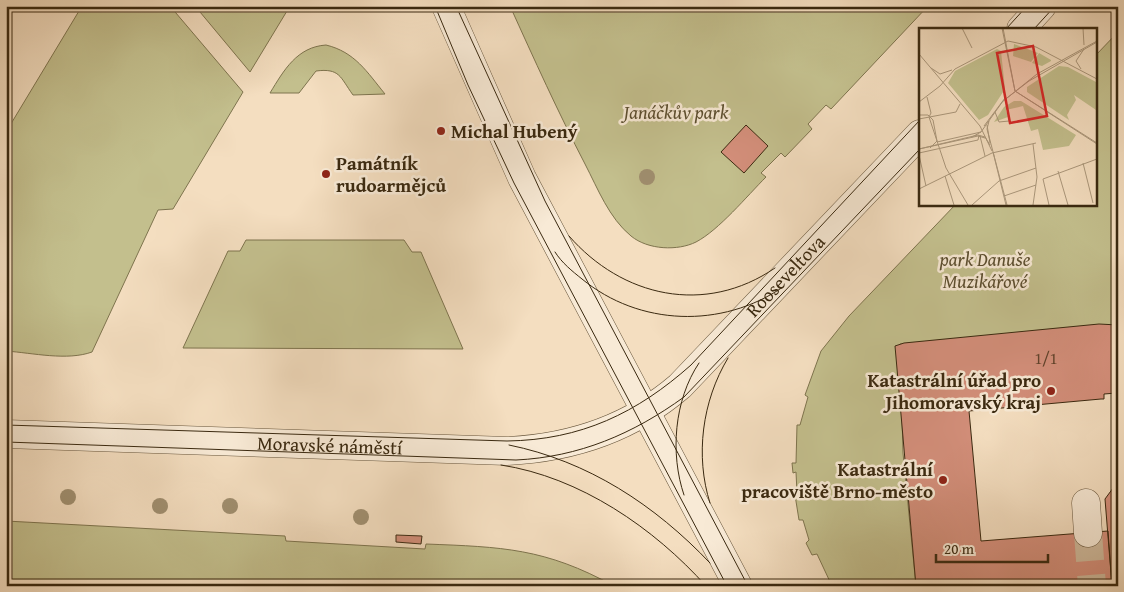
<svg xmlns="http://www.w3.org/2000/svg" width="1124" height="592" viewBox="0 0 1124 592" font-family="'Gentium Book Plus',serif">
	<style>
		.green { fill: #c3bf8d; stroke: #7e744e }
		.building { fill: #d48f7b; stroke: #3a2910 }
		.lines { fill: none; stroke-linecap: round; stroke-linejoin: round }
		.minor-tunnel { stroke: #cfba9d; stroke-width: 28; stroke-dasharray: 28 14; stroke-linecap: butt }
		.minor-casing { stroke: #68563c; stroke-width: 29 }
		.minor { stroke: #f8ead6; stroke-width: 28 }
		.tram { stroke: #3a2910; stroke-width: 1 }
		.tree { fill: #a08f70 }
		.poi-dot { fill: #8f2418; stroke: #f8ead6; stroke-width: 2 }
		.labels { text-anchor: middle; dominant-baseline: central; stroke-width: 5; stroke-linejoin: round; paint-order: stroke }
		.number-label { font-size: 16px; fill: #60422b }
		.park-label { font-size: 19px; font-style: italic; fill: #5c4e2f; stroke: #f8ead6 }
		.poi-label { font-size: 19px; font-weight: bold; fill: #3a2910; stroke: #f8ead6; text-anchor: start }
		.street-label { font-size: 19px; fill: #3a2910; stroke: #f8ead6 }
		.inset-road { fill: none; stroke: #aa967a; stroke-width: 1 }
		.view { fill: #d62828; fill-opacity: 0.15; stroke: #d62828; stroke-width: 2.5 }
		.inset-edge { fill: none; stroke: #3a2910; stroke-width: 2.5 }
	</style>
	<rect width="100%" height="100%" fill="#f4dec0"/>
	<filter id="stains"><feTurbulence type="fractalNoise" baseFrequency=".004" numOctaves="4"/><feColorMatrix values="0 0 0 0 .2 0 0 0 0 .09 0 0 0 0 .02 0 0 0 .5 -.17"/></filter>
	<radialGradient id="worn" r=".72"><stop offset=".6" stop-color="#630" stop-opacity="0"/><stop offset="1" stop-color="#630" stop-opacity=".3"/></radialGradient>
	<path class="green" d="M 82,6 L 170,6 L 243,92 L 173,209 L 158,210 L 92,352 C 67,361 33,353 6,351 L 6,132 Z
		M 195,6 L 290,6 L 250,72 Z
		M 510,6 L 928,6 L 831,109 L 826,105 L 808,124 L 812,129 L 785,157 L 781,153 L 761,173 L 766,177 C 747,196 719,230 696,242 C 678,251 648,250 631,236 C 609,218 598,189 585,164 C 558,112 534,59 510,6 Z
		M 1118,32 L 1118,325 L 900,344 L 903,453 L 916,586 L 832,586 L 817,554 L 812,555 L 806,543 L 809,540 L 803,520 L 799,520 L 795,495 L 797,493 L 796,472 L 793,473 L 792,463 L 796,463 L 797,425 L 800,425 L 808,397 L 805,395 L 821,351 L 849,316 L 956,204 L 1095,204 L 1095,56 Z
		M 326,45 C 355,52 367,72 385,94 L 353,95 C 340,77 340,68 316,71 L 299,93 L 270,93 C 284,70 297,47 326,45 Z
		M 246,240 L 404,240 L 412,252 L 421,252 L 463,349 L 183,348 L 228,251 L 240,251 Z
		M 6,521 L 285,536 L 286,541 L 425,549 L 426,544 C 502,547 545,548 614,586 L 6,586 Z"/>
	<path class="building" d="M 746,125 L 768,146 L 744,173 L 721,152 Z
		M 1099,324 L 1118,325 L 1118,398 L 1117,393 L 1104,394 L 1104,399 L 1101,399 L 969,411 L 981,541 L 1108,531 L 1112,586 L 916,586 L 895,346 L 904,343 Z
		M 1116,484 L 1118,586 L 1112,586 L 1105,499 Z
		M 396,535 L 422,536 L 421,544 L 396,542 Z"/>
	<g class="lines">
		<path class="minor-tunnel" d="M 1088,533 L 1092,586"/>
		<defs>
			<g id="minor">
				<path d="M 446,6 L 522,178 L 738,586"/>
				<path d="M 1021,29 L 1042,6"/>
				<path id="s1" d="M 6,434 L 507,451 C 571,448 630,429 680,386 L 920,134"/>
				<path d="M 1086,503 L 1088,533"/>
			</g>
		</defs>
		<use href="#minor" class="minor-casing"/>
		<use href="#minor" class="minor"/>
		<path class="tram" d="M 435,6 L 468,85 L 514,183 L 727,586
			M 456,6 L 545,201 L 748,586
			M 1006,29 L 1027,6
			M 1034,29 L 1055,6
			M 569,236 C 622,297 705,316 775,268
			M 555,252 C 562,263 572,271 582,279 C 639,326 722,329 783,287
			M 6,425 L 507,441 C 581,440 637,413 691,365 L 920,120
			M 6,442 L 516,460 C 579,457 633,434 684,397 L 920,149
			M 509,445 C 588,461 655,505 710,563
			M 501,465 C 580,477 654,528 706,586
			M 684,495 C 670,454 674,400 699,363
			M 710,503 C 695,456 702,401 728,358"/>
	</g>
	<g class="tree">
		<circle cx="647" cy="177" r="8"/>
		<circle cx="68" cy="497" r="8"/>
		<circle cx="160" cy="506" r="8"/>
		<circle cx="230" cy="506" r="8"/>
		<circle cx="361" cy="517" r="8"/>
	</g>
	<g class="poi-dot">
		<circle cx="441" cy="131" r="5"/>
		<circle cx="326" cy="174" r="5"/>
		<circle cx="1051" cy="391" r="5"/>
		<circle cx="943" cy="480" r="5"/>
	</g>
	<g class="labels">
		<g class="number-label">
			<text x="1046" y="358">1/1</text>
		</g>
		<g class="park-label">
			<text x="676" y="112">Janáčkův park</text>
			<text x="985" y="259">park Danuše<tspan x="985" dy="22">Muzikářové</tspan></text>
		</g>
		<g class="poi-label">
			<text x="451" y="131">Michal Hubený</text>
			<text x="336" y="163">Památník<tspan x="336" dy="22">rudoarmějců</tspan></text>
			<text x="1041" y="380" text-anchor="end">Katastrální úřad pro<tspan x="1041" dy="22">Jihomoravský kraj</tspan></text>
			<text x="933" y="469" text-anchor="end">Katastrální<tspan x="933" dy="22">pracoviště Brno-město</tspan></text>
		</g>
		<g class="street-label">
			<text stroke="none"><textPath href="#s1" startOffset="842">Rooseveltova</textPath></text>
			<text stroke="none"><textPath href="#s1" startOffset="324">Moravské náměstí</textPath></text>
		</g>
	</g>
	<g transform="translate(919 28)">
		<rect width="178" height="178" fill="#f4dec0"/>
		<path d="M 95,16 L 119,25 L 112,34 L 94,28 ZM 78,21 L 82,23 L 86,61 L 69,87 L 60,92 L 29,55 L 36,43 ZM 120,25 L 132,32 L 132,33 L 123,38 L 113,35 ZM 140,38 L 149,39 L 177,54 L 177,82 L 155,67 L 157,72 L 148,87 L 150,92 L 108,64 L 108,59 ZM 95,73 L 102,73 L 157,107 L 150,118 L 124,122 L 119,101 L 112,103 L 104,78 L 87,82 L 89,89 L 75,94 L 85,79 Z" fill="#c3bf8d"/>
		<path class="inset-road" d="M 43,0 L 53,20M 83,0 L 96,63 L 178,116M 84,0 L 96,63 L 178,115M 164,0 L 165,17M 0,26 L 61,98 L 73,123M 12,40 L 21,46 L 33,42M 162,41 L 157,33 L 165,21M 8,69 L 12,85 L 10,89M 0,74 L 21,58 L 36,41 L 89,13 L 117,19 L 178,51M 83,74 L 118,46 L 178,13M 76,84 L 80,94 L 90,93M 0,87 L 9,87 L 14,92 L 18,113 L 11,120M 10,89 L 27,140 L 49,177M 0,91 L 37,84 L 41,76M 70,93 L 68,101 L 88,177M 68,97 L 71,115M 65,98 L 86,70M 61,108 L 66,128M 53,109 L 62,104 L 84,73 L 110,53 L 178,14M 18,114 L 62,104M 114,116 L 118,149 L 114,177M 0,121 L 59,108 L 66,110M 0,121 L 59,107 L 66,109 L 71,117M 74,124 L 87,177M 0,125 L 59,112 L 60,107M 0,127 L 7,158M 164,135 L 174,175M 139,143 L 149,177M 26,148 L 35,177M 124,151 L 178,131M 124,151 L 130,177M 0,161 L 73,125 L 117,115M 85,168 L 117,157M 53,177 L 80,153 L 117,140"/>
		<path class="view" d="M 114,18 L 128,88 L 91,95 L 78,25 Z"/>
		<rect width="178" height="178" class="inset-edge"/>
	</g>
	<rect width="1124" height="592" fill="none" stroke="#f4dec0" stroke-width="25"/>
	<rect x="8" y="8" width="1109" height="577" fill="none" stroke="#3a2910" stroke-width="2.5"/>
	<rect x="12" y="12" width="1099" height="567" fill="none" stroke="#3a2910"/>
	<path d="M936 554v8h112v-8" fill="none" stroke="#3a2910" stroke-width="2.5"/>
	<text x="944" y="554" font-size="15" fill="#3a2910" stroke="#f8ead6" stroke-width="4" paint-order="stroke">20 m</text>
	<rect width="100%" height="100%" filter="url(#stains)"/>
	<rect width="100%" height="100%" fill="url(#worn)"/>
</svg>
